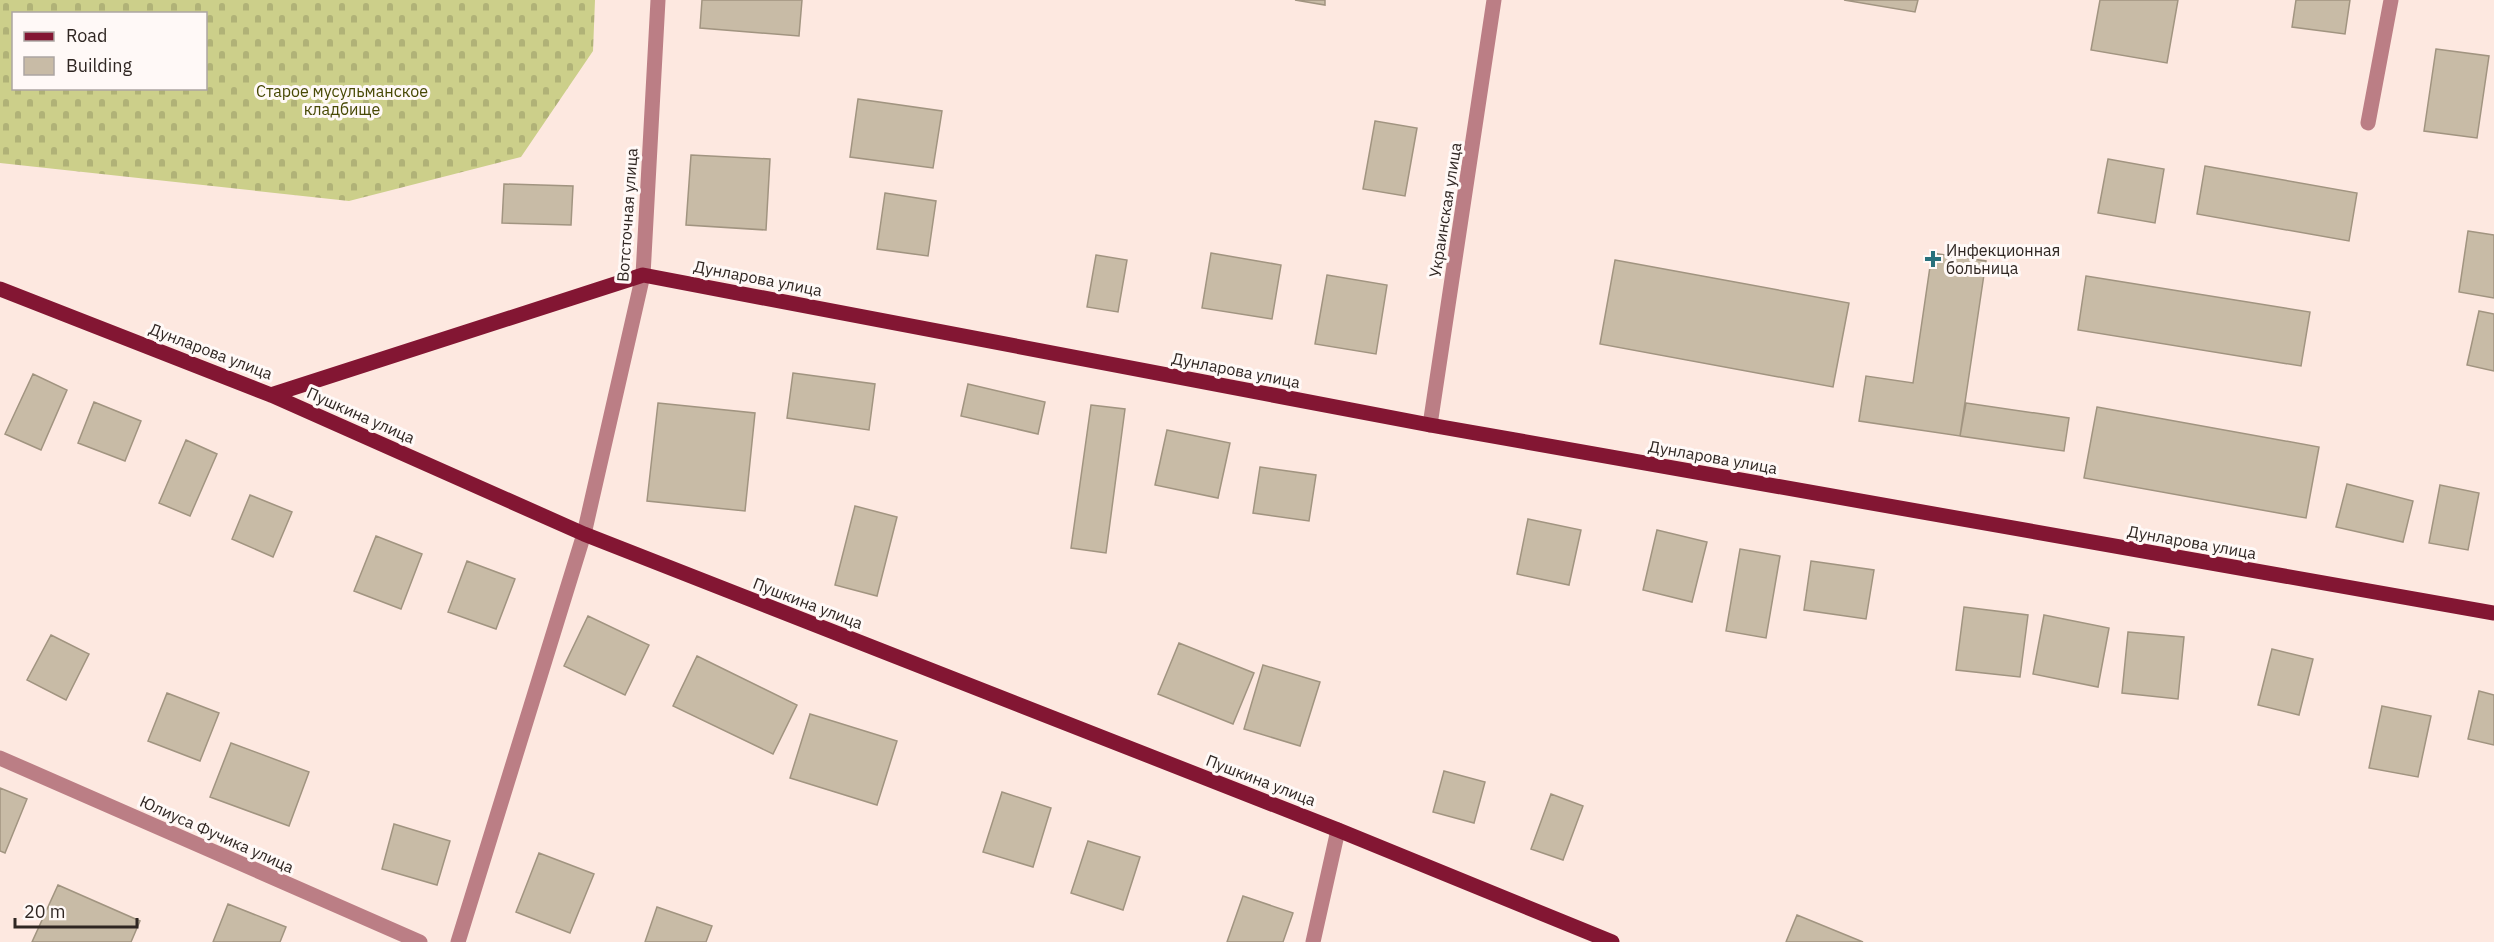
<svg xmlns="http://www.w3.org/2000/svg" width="2494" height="942" viewBox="0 0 2494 942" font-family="'IBM Plex Sans',sans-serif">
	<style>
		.cemetery { fill: url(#cemetery-stones); fill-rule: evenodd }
		.building { fill: #c8bba6; stroke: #a19480; stroke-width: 1.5 }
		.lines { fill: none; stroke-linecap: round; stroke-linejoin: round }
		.minor { stroke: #bb7e85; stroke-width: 15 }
		.major { stroke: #831633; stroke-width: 15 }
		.poi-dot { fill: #28707b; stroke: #fff9f7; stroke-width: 2 }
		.labels { text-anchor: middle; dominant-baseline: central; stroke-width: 6; stroke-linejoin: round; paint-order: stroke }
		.park-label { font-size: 16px; fill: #474804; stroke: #fff9f7 }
		.street-label { font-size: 16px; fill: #2f2622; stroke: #fff9f7 }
		.poi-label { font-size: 16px; fill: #2f2622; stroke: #fff9f7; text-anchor: start }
	</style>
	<defs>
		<pattern id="cemetery-stones" width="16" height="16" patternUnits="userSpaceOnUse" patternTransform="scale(1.5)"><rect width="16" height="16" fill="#cccf8a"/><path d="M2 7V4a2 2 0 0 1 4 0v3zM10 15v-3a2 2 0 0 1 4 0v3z" fill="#b0b277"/></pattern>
	</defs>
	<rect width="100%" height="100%" fill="#fde8e0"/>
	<path class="cemetery" d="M 0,0 L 595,0 L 593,51 L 521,157 L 349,201 L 0,163 ZM 14,14 L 206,14 L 206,88 L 14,88 Z"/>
	<path class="building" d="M 702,0 L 802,0 L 799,36 L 700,28 Z
		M 1295,0 L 1325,0 L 1325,5 Z
		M 1844,0 L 1918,0 L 1915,12 Z
		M 2100,0 L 2178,0 L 2167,63 L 2091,50 Z
		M 2296,0 L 2350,0 L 2345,34 L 2292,27 Z
		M 2436,49 L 2489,56 L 2477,138 L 2424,131 Z
		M 858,99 L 942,111 L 933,168 L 850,157 Z
		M 1375,121 L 1417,128 L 1405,196 L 1363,189 Z
		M 691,155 L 770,159 L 766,230 L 686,225 Z
		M 2108,159 L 2164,169 L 2155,223 L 2098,213 Z
		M 2205,166 L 2357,193 L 2349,241 L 2197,214 Z
		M 504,184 L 573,186 L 571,225 L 502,223 Z
		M 885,193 L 936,201 L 928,256 L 877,249 Z
		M 2468,231 L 2494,235 L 2494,298 L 2459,292 Z
		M 1211,253 L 1281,265 L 1272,319 L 1202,308 Z
		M 1932,253 L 1986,261 L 1960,436 L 1859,421 L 1866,376 L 1913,383 Z
		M 1096,255 L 1127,260 L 1118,312 L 1087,307 Z
		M 1615,260 L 1849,303 L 1833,387 L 1600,344 Z
		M 1327,275 L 1387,285 L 1376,354 L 1315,344 Z
		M 2086,276 L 2310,312 L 2301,366 L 2078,330 Z
		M 2479,311 L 2494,314 L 2494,371 L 2467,365 Z
		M 793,373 L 875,384 L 869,430 L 787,418 Z
		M 33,374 L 67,390 L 41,450 L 5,434 Z
		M 968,384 L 1045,402 L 1038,434 L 961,416 Z
		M 94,402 L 141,421 L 125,461 L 78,443 Z
		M 658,403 L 755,413 L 745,511 L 647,501 Z
		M 1966,403 L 2069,418 L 2064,451 L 1960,436 Z
		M 1091,405 L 1125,409 L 1106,553 L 1071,548 Z
		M 2097,407 L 2319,447 L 2306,518 L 2084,478 Z
		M 1167,430 L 1230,443 L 1218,498 L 1155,485 Z
		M 186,440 L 217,454 L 190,516 L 159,503 Z
		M 1260,467 L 1316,475 L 1309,521 L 1253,513 Z
		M 2347,484 L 2413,501 L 2403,542 L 2336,527 Z
		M 2440,485 L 2479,493 L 2468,550 L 2429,543 Z
		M 250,495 L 292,512 L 273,557 L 232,539 Z
		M 855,506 L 897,517 L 877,596 L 835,585 Z
		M 1528,519 L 1581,530 L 1569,585 L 1517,574 Z
		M 1657,530 L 1707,542 L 1692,602 L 1643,590 Z
		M 376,536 L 422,554 L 401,609 L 354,591 Z
		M 1740,549 L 1780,556 L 1766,638 L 1726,631 Z
		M 467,561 L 515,579 L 496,629 L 448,612 Z
		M 1811,561 L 1874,570 L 1866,619 L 1804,610 Z
		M 1964,607 L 2028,615 L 2020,677 L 1956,670 Z
		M 2044,615 L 2109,628 L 2098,687 L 2033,674 Z
		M 588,616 L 649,645 L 625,695 L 564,666 Z
		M 2128,632 L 2184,637 L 2178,699 L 2122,693 Z
		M 51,635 L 89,654 L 66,700 L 27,680 Z
		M 1179,643 L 1254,673 L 1233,724 L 1158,694 Z
		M 2272,649 L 2313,659 L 2299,715 L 2258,705 Z
		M 697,656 L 797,705 L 773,754 L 673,706 Z
		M 1263,665 L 1320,682 L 1300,746 L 1244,729 Z
		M 2479,691 L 2494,695 L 2494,745 L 2468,739 Z
		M 167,693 L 219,713 L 200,761 L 148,741 Z
		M 2382,706 L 2431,716 L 2418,777 L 2369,768 Z
		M 810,714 L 897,741 L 877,805 L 790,778 Z
		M 231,743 L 309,772 L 289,826 L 210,797 Z
		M 1444,771 L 1485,782 L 1474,823 L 1433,812 Z
		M 0,788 L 27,799 L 5,853 L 0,851 Z
		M 1002,792 L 1051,808 L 1033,867 L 983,852 Z
		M 1551,794 L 1583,806 L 1563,860 L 1531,849 Z
		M 394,824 L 450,841 L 437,885 L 382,869 Z
		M 1088,841 L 1140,857 L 1123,910 L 1071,893 Z
		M 539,853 L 594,874 L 570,933 L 516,912 Z
		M 58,885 L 140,921 L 131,942 L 32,942 Z
		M 1243,896 L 1293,913 L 1283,942 L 1227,942 Z
		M 228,904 L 286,927 L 280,942 L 213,942 Z
		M 657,907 L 712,926 L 706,942 L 645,942 Z
		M 1797,915 L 1863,942 L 1786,942 Z"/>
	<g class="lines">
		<path class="minor" d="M 2368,123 L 2391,0
			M 1430,425 L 1494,0
			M 0,758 L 420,942
			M 458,942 L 584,534 L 643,275 L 658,0
			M 1313,942 L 1338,830"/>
		<path class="major" d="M 0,289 L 271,395 L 584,534 L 1338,830 L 1612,942
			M 271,395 L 643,275 L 1430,425 L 2494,613"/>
	</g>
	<path class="poi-dot" d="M1930 250h6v6h6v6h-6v6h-6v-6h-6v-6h6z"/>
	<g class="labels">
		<g class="park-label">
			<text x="342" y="91">Старое мусульманское<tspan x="342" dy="18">кладбище</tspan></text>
		</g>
		<g class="street-label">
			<text transform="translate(1445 210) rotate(-81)">Украинская улица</text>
			<text transform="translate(627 215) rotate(-86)">Вотсточная улица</text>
			<text transform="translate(758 278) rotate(11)">Дунларова улица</text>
			<text transform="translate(211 351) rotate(21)">Дунларова улица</text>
			<text transform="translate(1236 370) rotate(11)">Дунларова улица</text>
			<text transform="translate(361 415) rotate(24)">Пушкина улица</text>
			<text transform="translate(1713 457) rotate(10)">Дунларова улица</text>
			<text transform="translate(2192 542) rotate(10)">Дунларова улица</text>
			<text transform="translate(808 603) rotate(21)">Пушкина улица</text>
			<text transform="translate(1261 780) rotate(21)">Пушкина улица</text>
			<text transform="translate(217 834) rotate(24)">Юлиуса Фучика улица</text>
		</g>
		<g class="poi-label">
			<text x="1946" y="250">Инфекционная<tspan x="1946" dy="18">больница</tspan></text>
		</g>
	</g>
	<rect x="12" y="12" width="195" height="78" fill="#fff9f7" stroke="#aca5a2" stroke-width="1.5"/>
	<rect x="24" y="32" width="30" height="9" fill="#831633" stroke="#aca5a2" stroke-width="1.5"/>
	<text x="66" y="42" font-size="18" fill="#2f2622">Road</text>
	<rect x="24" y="57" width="30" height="18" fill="#c8bba6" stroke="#aca5a2" stroke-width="1.5"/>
	<text x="66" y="72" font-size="18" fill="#2f2622">Building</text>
	<path d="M15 918v9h122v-9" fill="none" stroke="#2f2622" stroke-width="3"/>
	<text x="24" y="918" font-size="18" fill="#2f2622" stroke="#fff9f7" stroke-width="4.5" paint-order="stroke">20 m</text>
</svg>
